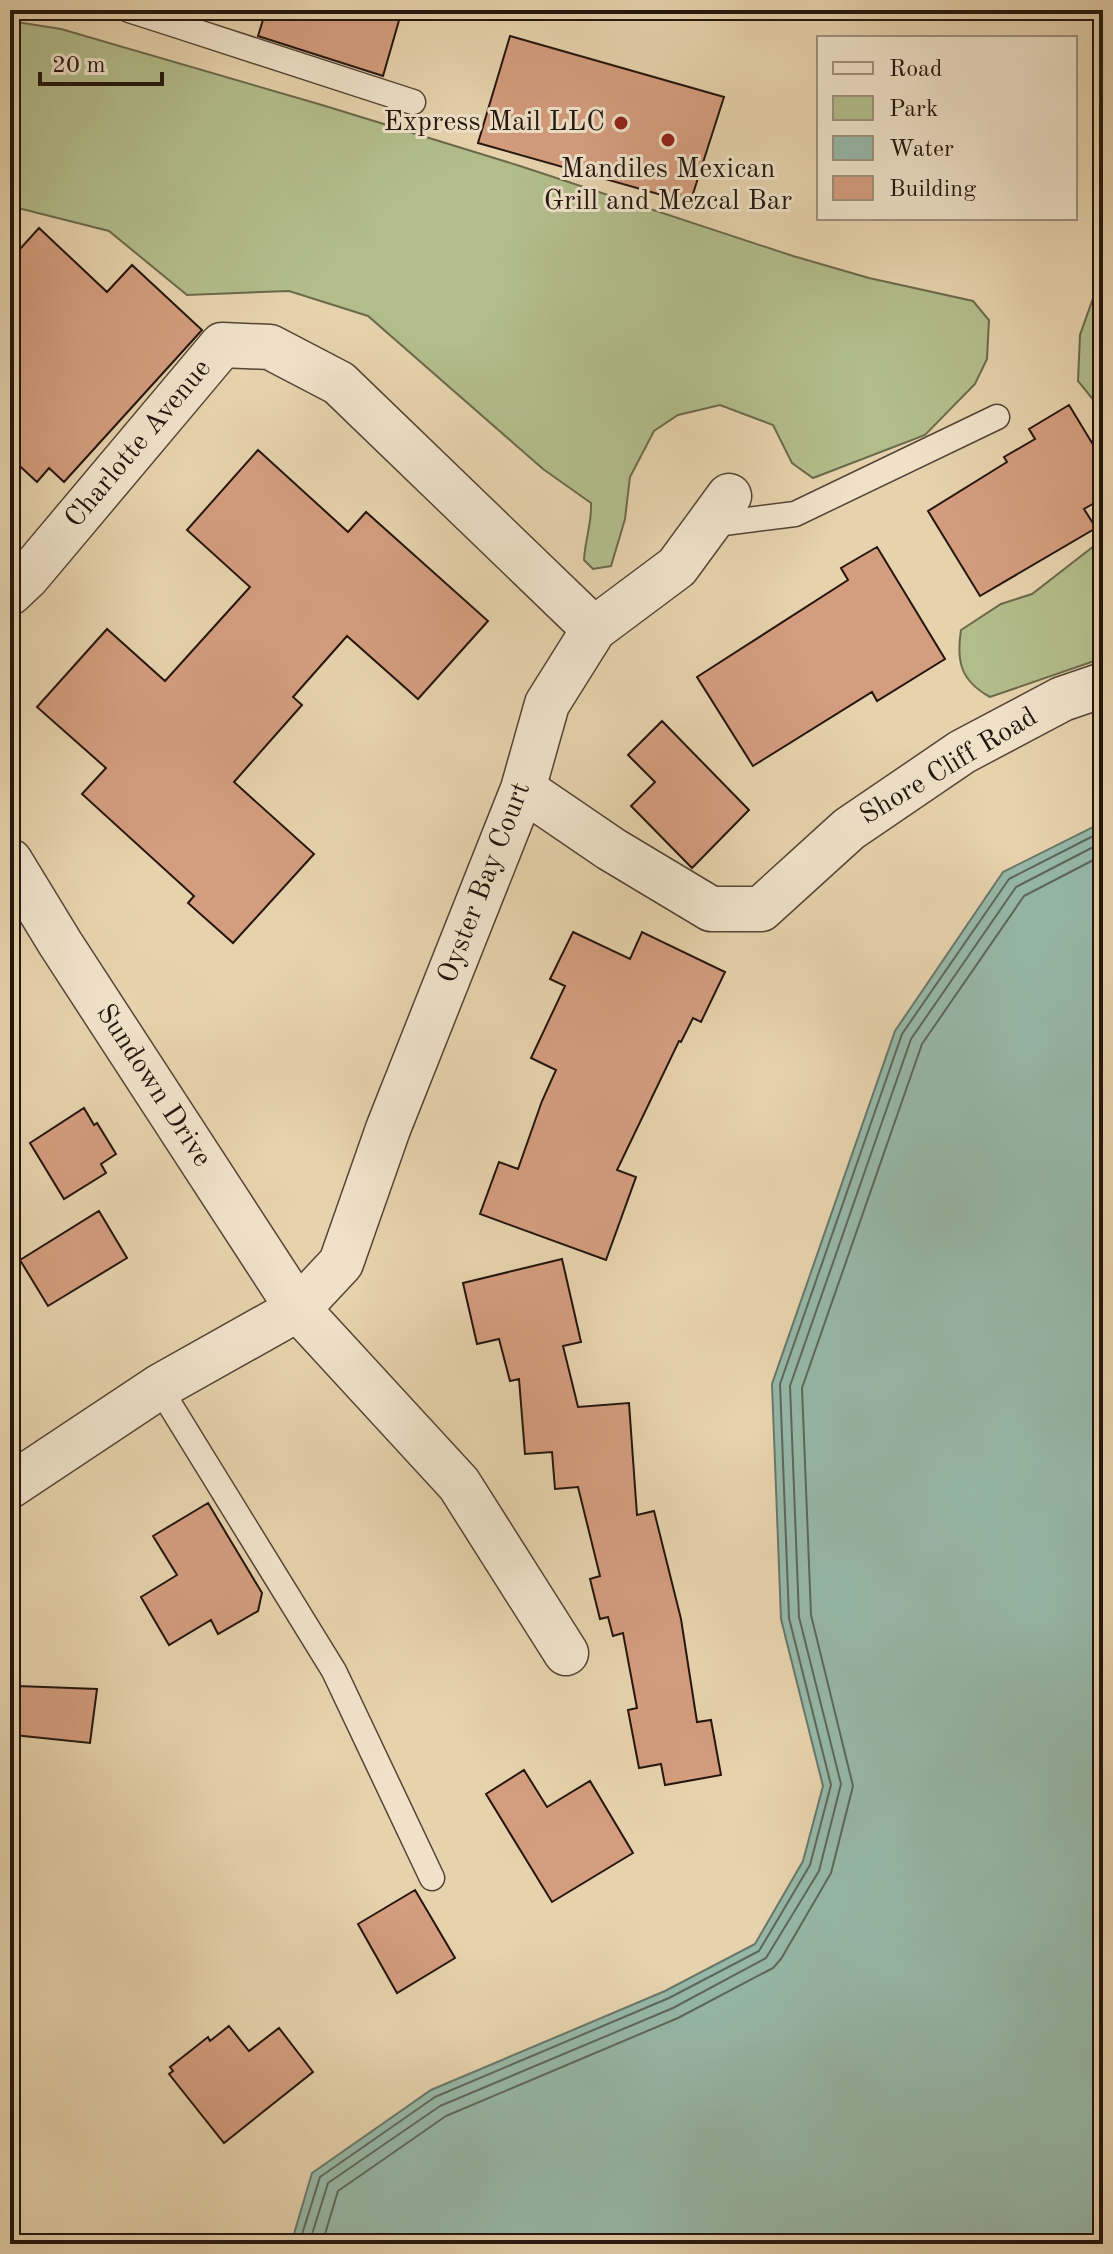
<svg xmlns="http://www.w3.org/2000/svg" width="1113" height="2254" viewBox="0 0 1113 2254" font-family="'Old Standard TT',serif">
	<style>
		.green { fill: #b2bd8b; stroke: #6b6a4c; stroke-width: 2 }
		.water { fill: #96b8a8; stroke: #68776a; stroke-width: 2 }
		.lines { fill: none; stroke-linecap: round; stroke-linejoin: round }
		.shore { stroke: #5d675b; stroke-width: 2 }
		.building { fill: #d49d7e; stroke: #24160e; stroke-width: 2 }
		.service-casing { stroke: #544536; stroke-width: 27 }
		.minor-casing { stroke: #544536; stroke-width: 47 }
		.service { stroke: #efe2c9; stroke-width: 24 }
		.minor { stroke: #efe2c9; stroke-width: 44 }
		.poi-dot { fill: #8f2418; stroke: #efe2c9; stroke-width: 3 }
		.labels { text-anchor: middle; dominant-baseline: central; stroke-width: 6; stroke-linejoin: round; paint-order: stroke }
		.poi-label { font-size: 28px; fill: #24160e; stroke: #efe2c9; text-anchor: end }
		.street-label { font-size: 28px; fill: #24160e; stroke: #efe2c9 }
	</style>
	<rect width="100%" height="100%" fill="#e6d2ac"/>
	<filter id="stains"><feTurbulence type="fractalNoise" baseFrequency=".0025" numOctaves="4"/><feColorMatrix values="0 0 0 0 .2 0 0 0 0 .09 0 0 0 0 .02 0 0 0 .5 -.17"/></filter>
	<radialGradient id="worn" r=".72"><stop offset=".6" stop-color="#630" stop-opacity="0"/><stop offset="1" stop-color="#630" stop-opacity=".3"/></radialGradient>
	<path class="green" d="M 10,21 L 61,29 L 322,105 L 520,166 L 793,256 L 869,278 L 973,301 L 989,320 L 987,359 L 975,384 L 925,435 L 813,478 L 792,463 L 773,425 L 720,405 L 678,415 L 654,431 L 630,477 L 625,519 L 611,566 L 593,569 L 584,560 C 585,540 592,523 591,503 L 543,469 L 368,316 L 289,291 L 187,295 L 109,231 L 10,206 Z
		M 1103,270 L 1103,412 L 1078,381 L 1080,335 Z
		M 1103,539 L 1103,658 L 990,697 C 961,681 956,662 961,630 L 1001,604 L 1032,594 Z"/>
	<path class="water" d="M 1103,822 L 1103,2244 L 291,2244 L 312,2173 L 431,2090 L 665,1991 L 755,1944 L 803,1861 L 823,1786 L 781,1619 L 772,1384 L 895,1031 L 1003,872 Z"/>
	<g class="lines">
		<path class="shore" d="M 299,2244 L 320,2177 L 435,2097 L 669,1998 L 759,1951 L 810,1865 L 831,1785 L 789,1618 L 780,1384 L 902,1034 L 1009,879 L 1103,831
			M 309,2244 L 328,2183 L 440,2106 L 673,2008 L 766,1958 L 819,1871 L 841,1784 L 799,1617 L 790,1386 L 911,1039 L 1016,887 L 1103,842
			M 322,2244 L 338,2191 L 446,2116 L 678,2018 L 773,1968 L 781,1959 L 831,1873 L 853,1786 L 811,1615 L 802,1388 L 922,1044 L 1024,896 L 1103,855"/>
	</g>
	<path class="building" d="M 266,10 L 402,10 L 383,76 L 258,36 Z
		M 510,36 L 724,97 L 690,203 L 478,143 Z
		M 39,228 L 107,292 L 132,265 L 202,330 L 64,482 L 49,468 L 37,482 L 10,457 L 10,260 Z
		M 1069,405 L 1103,461 L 1103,498 L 1084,509 L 1096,528 L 980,596 L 928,511 L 1007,462 L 1004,457 L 1035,439 L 1029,429 Z
		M 258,450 L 348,532 L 366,512 L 488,621 L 418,699 L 347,636 L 293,697 L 302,705 L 234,782 L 314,854 L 233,943 L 188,903 L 194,896 L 82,794 L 106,768 L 37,707 L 107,629 L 165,681 L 250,587 L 187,530 Z
		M 877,547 L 945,659 L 877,701 L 872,692 L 753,766 L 697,677 L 848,580 L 841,568 Z
		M 662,721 L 749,810 L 692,868 L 631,806 L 655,782 L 628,755 Z
		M 573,932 L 630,959 L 642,932 L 725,972 L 701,1022 L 693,1018 L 681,1042 L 679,1041 L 617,1170 L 636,1177 L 606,1260 L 480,1214 L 499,1162 L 518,1169 L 542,1101 L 556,1070 L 531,1058 L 565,986 L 550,979 Z
		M 84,1108 L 94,1125 L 97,1123 L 116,1154 L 101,1164 L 106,1173 L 64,1199 L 30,1143 Z
		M 99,1211 L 127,1258 L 48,1306 L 20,1260 Z
		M 562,1259 L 581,1342 L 563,1346 L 578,1407 L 629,1403 L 637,1515 L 654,1511 L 681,1619 L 697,1722 L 711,1720 L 721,1775 L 665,1785 L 661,1764 L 639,1768 L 628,1710 L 637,1708 L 623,1633 L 613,1636 L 608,1617 L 600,1619 L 590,1579 L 600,1576 L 578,1487 L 555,1489 L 552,1452 L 525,1454 L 519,1379 L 510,1381 L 499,1339 L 477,1344 L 463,1283 Z
		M 208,1503 L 262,1593 L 258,1611 L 218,1634 L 211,1620 L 169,1645 L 141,1597 L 177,1575 L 153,1536 Z
		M 17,1686 L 97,1689 L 90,1743 L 14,1735 Z
		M 524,1770 L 547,1807 L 590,1781 L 633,1853 L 552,1902 L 486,1794 Z
		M 415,1890 L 455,1958 L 397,1993 L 358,1924 Z
		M 229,2026 L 249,2051 L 279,2028 L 313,2072 L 224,2143 L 169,2074 L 173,2071 L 170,2067 L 208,2037 L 210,2041 Z"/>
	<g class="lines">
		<defs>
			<path id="service" d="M 129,10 L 182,27
				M 186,10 L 182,27 L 413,102
				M 708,525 L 795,514 L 997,417
				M 159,1387 L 334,1671 L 432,1878"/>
			<path id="minor" d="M 10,593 L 27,577 L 222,345 L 270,347 L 339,383 L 594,629
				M 523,789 L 611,849 L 711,909 L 761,909 L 849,829 L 962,752 L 1062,699 L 1103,685
				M 10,861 L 60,943 L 298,1309 L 459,1484 L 566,1653
				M 10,1486 L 159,1387 L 298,1309 L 341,1263 L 388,1129 L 523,789 L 547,704 L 594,629 L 677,567 L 729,496"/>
		</defs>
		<use href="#service" class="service-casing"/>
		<use href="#minor" class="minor-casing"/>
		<use href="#service" class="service"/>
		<use href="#minor" class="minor"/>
	</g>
	<g class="poi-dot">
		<circle cx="621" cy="123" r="8"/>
		<circle cx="668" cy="140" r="8"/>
	</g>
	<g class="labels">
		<g class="poi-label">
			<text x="605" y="123">Express Mail LLC</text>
			<text x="668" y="170" text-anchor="middle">Mandiles Mexican<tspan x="668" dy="32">Grill and Mezcal Bar</tspan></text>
		</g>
		<g class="street-label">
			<text transform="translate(139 444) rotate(-50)">Charlotte Avenue</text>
			<text transform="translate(949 767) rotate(-31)">Shore Cliff Road</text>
			<text transform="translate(485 883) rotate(-69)">Oyster Bay Court</text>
			<text transform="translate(153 1086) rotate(57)">Sundown Drive</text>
		</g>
	</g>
	<rect width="1113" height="2254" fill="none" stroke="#e6d2ac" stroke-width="40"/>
	<rect x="12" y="12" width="1089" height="2230" fill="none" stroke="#24160e" stroke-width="4"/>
	<rect x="20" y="20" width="1073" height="2214" fill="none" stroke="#24160e" stroke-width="2"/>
	<rect x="817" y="36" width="260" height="184" fill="#efe2c9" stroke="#9e907e" stroke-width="2"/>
	<rect x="833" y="62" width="40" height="12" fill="#efe2c9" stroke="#9e907e" stroke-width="2"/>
	<text x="889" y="76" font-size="24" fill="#24160e">Road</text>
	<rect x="833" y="96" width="40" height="24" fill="#b2bd8b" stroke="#9e907e" stroke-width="2"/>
	<text x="889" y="116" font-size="24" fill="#24160e">Park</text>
	<rect x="833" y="136" width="40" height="24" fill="#96b8a8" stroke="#9e907e" stroke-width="2"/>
	<text x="889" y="156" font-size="24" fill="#24160e">Water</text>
	<rect x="833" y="176" width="40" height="24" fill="#d49d7e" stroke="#9e907e" stroke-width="2"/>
	<text x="889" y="196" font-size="24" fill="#24160e">Building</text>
	<path d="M40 72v12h122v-12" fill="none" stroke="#24160e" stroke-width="4"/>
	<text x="52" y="72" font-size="24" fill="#24160e" stroke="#efe2c9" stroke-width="6" paint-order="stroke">20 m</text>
	<rect width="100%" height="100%" filter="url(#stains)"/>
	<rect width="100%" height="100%" fill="url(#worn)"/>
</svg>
